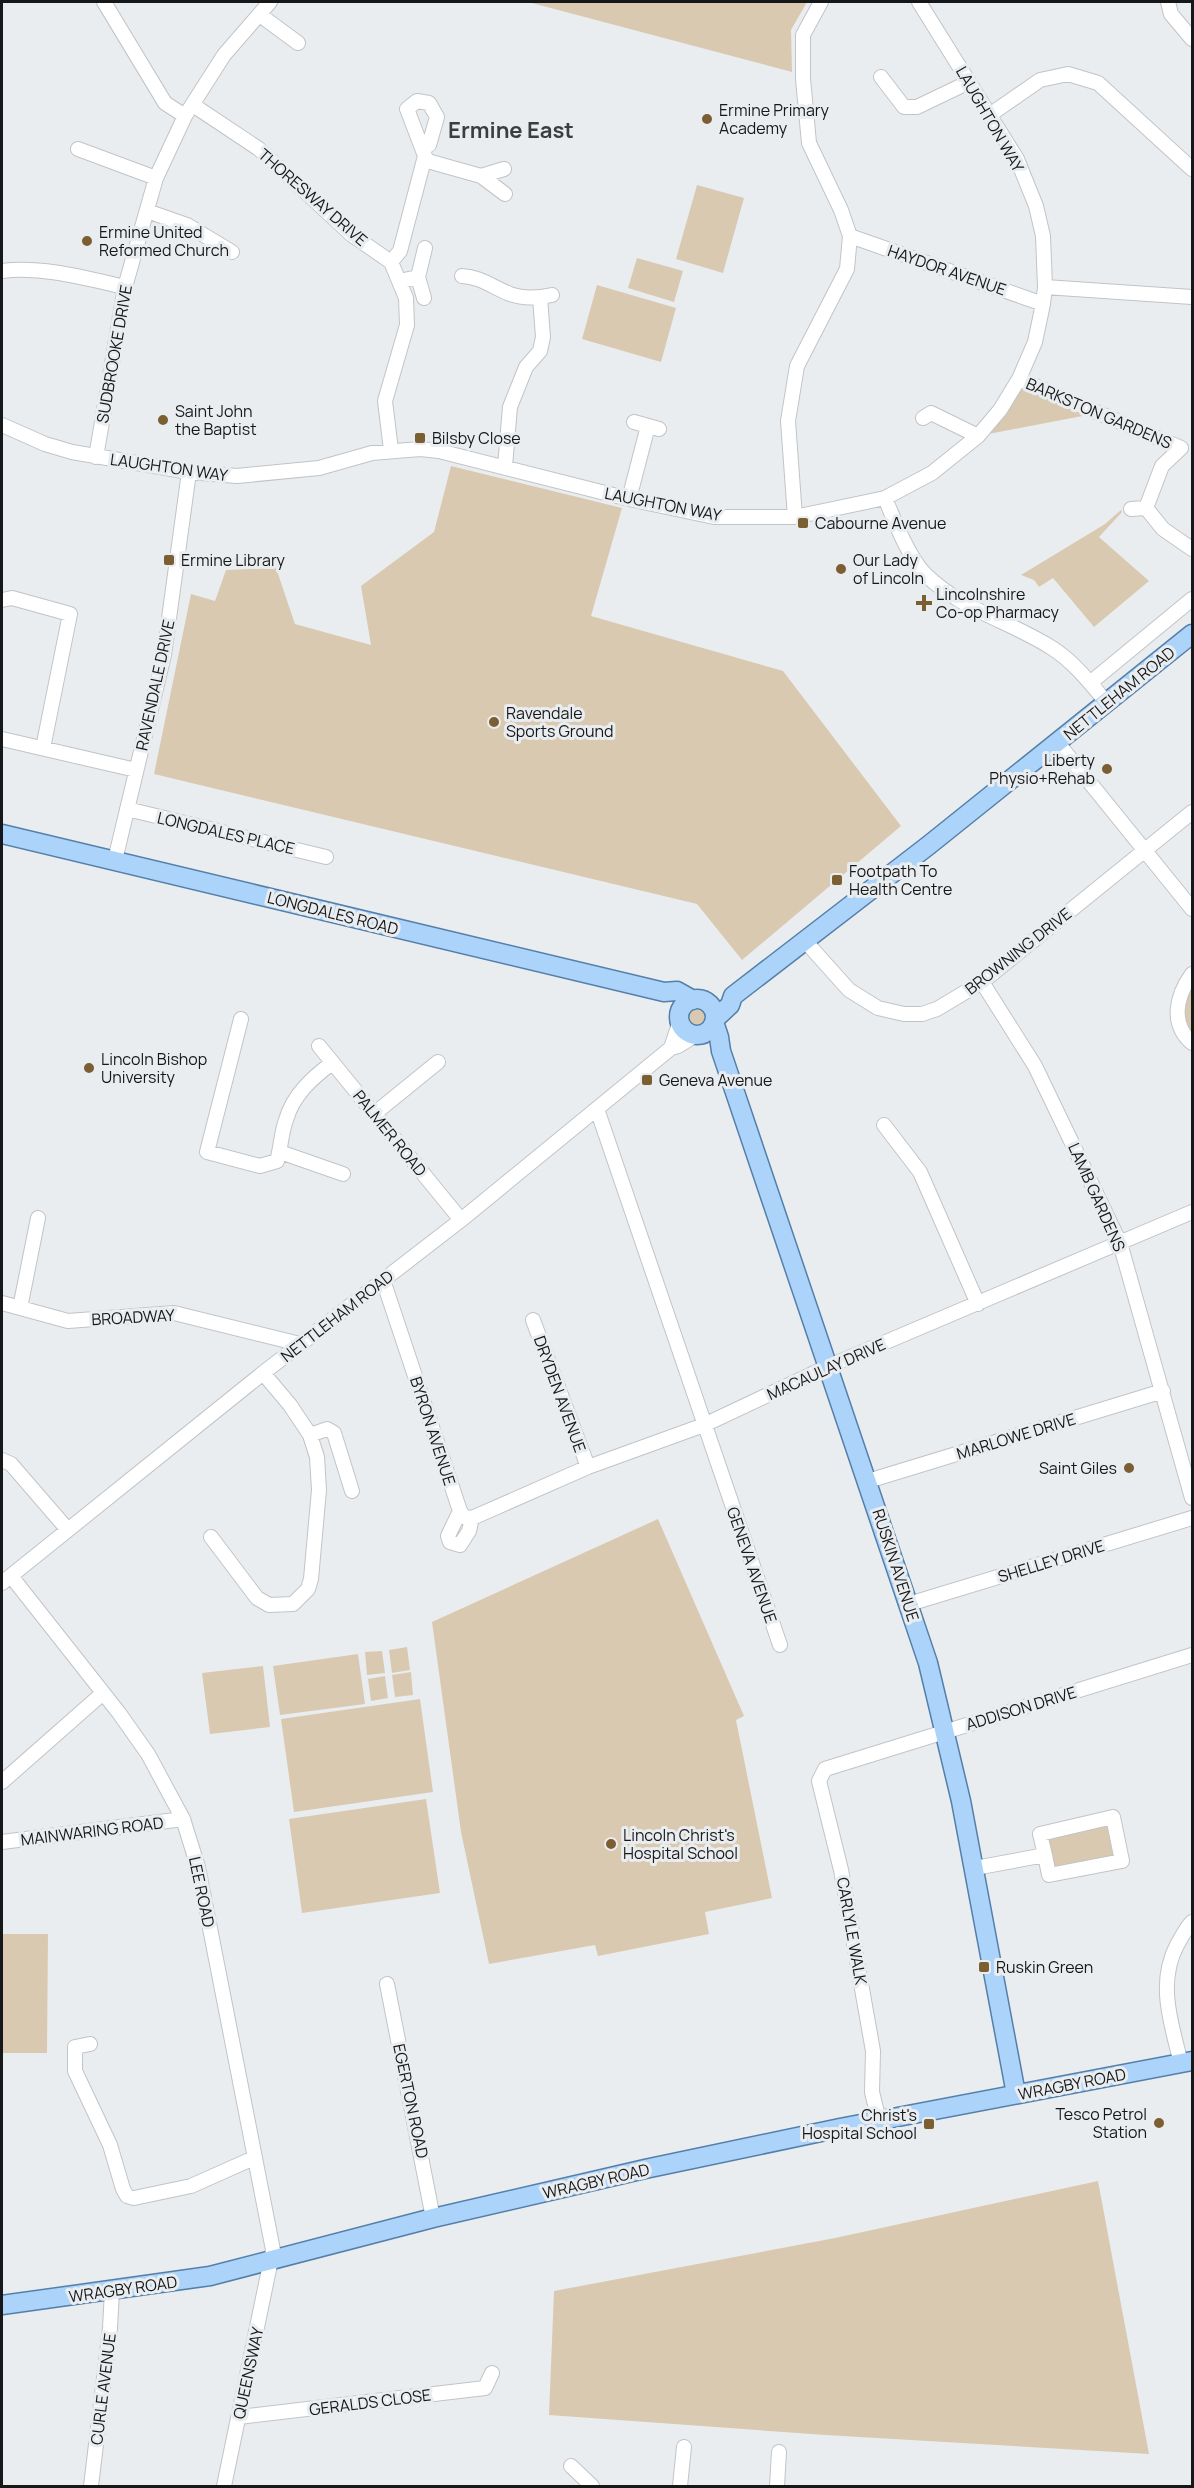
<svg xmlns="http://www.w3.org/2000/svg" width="1194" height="2488" viewBox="0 0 1194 2488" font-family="Manrope,sans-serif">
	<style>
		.green { fill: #dac9b1 }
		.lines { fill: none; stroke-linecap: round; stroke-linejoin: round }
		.minor-casing { stroke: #c1c4c7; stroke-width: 16 }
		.major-casing { stroke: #547fa9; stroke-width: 21 }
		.minor { stroke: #fff; stroke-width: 14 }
		.major { stroke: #acd4fa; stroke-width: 18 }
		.poi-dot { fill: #7b5e31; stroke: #eaedf0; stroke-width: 2 }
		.labels { text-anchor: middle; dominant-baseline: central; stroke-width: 6; stroke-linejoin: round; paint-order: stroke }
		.poi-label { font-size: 16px; fill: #161718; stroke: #eaedf0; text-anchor: start }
		.street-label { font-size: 16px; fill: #161718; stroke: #eaedf0 }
		.district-label { font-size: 22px; font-weight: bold; fill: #3b3d3f; stroke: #eaedf0 }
	</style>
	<rect width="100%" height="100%" fill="#eaedf0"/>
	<path class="green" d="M 528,2 L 807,2 L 791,30 L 792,72 Z
		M 697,185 L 744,198 L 723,273 L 676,259 Z
		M 637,258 L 683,271 L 674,302 L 628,288 Z
		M 597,285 L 676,308 L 661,362 L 582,339 Z
		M 1019,379 L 1098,413 L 978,436 Z
		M 451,466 L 622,508 L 591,616 L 783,671 L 901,826 L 742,960 L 697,904 L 154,774 L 191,594 L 215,601 L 226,570 L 276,568 L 295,624 L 371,645 L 361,586 L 434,532 Z
		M 1121,510 L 1122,512 L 1099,537 L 1149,581 L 1094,627 L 1053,578 L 1039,587 L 1034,580 L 1021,575 L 1105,524 Z
		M 1192,984 L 1192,1036 C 1177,1017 1184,1006 1192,984 Z
		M685 1017a12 12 0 1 1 24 0a12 12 0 1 1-24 0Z
		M 658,1519 L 744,1716 L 736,1720 L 772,1898 L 705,1912 L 709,1934 L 598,1956 L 595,1945 L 489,1964 L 461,1832 L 432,1622 Z
		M 407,1647 L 410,1670 L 392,1673 L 389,1650 Z
		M 382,1651 L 385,1673 L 367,1675 L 365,1652 Z
		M 358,1654 L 365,1704 L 280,1715 L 273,1666 Z
		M 263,1666 L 270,1727 L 210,1734 L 202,1673 Z
		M 411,1672 L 413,1695 L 395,1697 L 392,1675 Z
		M 385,1676 L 388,1698 L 371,1701 L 368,1679 Z
		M 420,1699 L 433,1792 L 294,1812 L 281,1719 Z
		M 426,1799 L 440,1893 L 302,1913 L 289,1819 Z
		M 1113,1817 L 1122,1861 L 1049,1875 L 1040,1834 Z
		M 2,1934 L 48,1934 L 47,2053 L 2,2053 Z
		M 1098,2181 L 1149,2454 L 825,2435 L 549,2415 L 554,2291 L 835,2238 Z"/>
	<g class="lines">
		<defs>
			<path id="minor" d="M 104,2 L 165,103 L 185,116
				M 1168,2 L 1171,14 L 1192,39
				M 260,15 L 298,43
				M 881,77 L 904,107 L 917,107 L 969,82
				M 193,105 L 259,149 L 352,235 L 391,262 L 406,298 L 407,325 L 385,401 L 391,450
				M 991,114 L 1040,80 L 1068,74 L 1098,83 L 1192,169
				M 78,149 L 156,178
				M 424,160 L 481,176 L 505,194
				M 481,176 L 504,169
				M 147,211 L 187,225 L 232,252
				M 850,236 L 1043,304
				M 391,262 L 400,251 L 425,156 L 407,109 L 417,101 L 429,103 L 437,117 L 429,145 L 422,148
				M 2,271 C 43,266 85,278 125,287
				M 462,276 C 481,277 492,287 510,294 C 524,299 538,298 552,295
				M 418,277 L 424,298
				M 399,281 L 418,277 L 425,248
				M 1045,287 L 1192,297
				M 1019,379 L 1181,448 L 1162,466 L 1146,508 L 1163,529 L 1192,549
				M 923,418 L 931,413 L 978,436
				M 634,422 L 659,429
				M 2,425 L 45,444 L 72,452 L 189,472 L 237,476 L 319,468 L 372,453 L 420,449 L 439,451 L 629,499 L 714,517 L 795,517 L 885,498 L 932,473 L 978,436 L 1000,410 L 1019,379 L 1035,342 L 1043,304 L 1045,287 L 1043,236 L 1036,206 L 1017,159 L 919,2
				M 96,457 L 125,287 L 156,178 L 185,116 L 224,55 L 270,2
				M 505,466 L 510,407 L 526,367 L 540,351 L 543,337 L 540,297
				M 885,498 C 894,520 909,558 925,574 C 961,610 1010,621 1052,648 C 1073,661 1091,684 1107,703
				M 629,499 L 648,426
				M 1131,509 L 1146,508
				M 795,517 L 788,421 L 797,366 L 847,269 L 850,236 L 841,210 L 809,143 L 803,79 L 803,35 L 821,2
				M 2,600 L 12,598 L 70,614 L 43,748
				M 1090,683 L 1192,599
				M 2,739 L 136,770
				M 1057,742 L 1192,909
				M 127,809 L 326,857
				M 115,860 L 164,655 L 189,472
				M 806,942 L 849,990 L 878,1008 L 904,1014 L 922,1014 L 937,1009 L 982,982 L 1192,812
				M 1192,974 C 1176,996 1170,1024 1192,1043
				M 982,982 L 1035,1066 L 1120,1243 L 1192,1498
				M 241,1019 L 207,1152 L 260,1166 L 277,1161 C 281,1148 281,1133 286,1120 C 293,1095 312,1078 332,1063
				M 319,1046 L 461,1220
				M 671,1048 L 680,1021
				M 597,1109 L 780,1645
				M 374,1114 L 438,1062
				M 884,1125 L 920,1172 L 978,1304
				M 280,1152 L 343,1174
				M 383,1280 L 460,1511 L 464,1517 L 472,1518 L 588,1467 L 704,1425 L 827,1367 L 1192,1212
				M 2,1303 L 68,1321 L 174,1313 L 300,1344
				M 20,1308 L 38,1218
				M 533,1320 L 588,1467
				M 310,1435 L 327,1429 L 334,1433 L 352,1491
				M 2,1460 L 11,1464 L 68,1530
				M 868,1481 L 1163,1391
				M 460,1511 L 448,1536 L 450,1542 L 460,1545 L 469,1531 L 472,1518
				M 211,1537 L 257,1598 L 269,1605 L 293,1604 L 308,1589 L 311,1579 L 319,1490 L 317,1457 L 310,1435 L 290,1405 L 263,1373
				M 11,1576 L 119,1713 L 148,1754 L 183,1819 L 198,1867 L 273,2250 L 224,2486
				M 2,1583 L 263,1373 L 461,1220 L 671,1048 L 678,1046 L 696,1035
				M 909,1604 L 1192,1518
				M 2,1782 L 103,1693
				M 2,1842 L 183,1819
				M 975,1868 L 1045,1855 L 1049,1875 L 1122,1861 L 1113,1817 L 1040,1834 L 1045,1855
				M 387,1984 L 433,2218
				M 90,2044 L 75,2047 L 75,2071 L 110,2145 L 123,2189 L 127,2196 L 134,2198 L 191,2186 L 254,2158
				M 1181,2063 C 1171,2023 1157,1983 1177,1945 C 1182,1937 1185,1929 1192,1922
				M 879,2121 L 872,2092 L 873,2051 L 841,1870 L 819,1781 L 825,1769 L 1192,1655
				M 239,2417 L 485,2388 L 492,2373
				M 571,2466 L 592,2486
				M 91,2486 L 110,2328 L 112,2291
				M 680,2486 L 684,2447
				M 777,2486 L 779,2452"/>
			<path id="major" d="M 2,834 L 664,992 L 677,991 L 693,1000
				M679 1017a18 18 0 1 1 36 0a18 18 0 1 1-36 0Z
				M 715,1019 L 730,1005 L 733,996 L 929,845 L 1192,634
				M 714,1022 L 719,1037 L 721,1051 L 928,1663 L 961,1801 L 1016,2094
				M 2,2305 L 210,2276 L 433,2218 L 645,2169 L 840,2128 L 1192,2061"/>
		</defs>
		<use href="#minor" class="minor-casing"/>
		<use href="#major" class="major-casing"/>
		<use href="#minor" class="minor"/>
		<use href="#major" class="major"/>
	</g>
	<g class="poi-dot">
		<circle cx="707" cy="119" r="6"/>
		<circle cx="87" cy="241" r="6"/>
		<circle cx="163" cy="420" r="6"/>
		<rect x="414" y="432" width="12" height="12" rx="3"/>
		<rect x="797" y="517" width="12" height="12" rx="3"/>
		<rect x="163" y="554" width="12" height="12" rx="3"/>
		<circle cx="841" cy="569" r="6"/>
		<path d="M921 594h6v6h6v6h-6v6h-6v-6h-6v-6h6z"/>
		<circle cx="494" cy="722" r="6"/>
		<circle cx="1107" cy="769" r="6"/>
		<rect x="831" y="874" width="12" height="12" rx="3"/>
		<circle cx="89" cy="1068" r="6"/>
		<rect x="641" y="1074" width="12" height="12" rx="3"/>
		<circle cx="1129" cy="1468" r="6"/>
		<circle cx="611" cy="1844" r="6"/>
		<rect x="978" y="1961" width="12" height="12" rx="3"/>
		<circle cx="1159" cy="2123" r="6"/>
		<rect x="923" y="2118" width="12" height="12" rx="3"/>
	</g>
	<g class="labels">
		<g class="poi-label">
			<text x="719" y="110">Ermine Primary<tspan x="719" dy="18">Academy</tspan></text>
			<text x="99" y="232">Ermine United<tspan x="99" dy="18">Reformed Church</tspan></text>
			<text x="175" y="411">Saint John<tspan x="175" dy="18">the Baptist</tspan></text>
			<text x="432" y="438">Bilsby Close</text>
			<text x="815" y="523">Cabourne Avenue</text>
			<text x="181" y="560">Ermine Library</text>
			<text x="853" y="560">Our Lady<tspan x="853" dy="18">of Lincoln</tspan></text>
			<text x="936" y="594">Lincolnshire<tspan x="936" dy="18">Co-op Pharmacy</tspan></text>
			<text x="506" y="713">Ravendale<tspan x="506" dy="18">Sports Ground</tspan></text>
			<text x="1095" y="760" text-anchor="end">Liberty<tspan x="1095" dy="18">Physio+Rehab</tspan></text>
			<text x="849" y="871">Footpath To<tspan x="849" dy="18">Health Centre</tspan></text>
			<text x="101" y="1059">Lincoln Bishop<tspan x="101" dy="18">University</tspan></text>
			<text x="659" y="1080">Geneva Avenue</text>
			<text x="1117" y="1468" text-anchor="end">Saint Giles</text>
			<text x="623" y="1835">Lincoln Christ's<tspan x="623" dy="18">Hospital School</tspan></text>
			<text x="996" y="1967">Ruskin Green</text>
			<text x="1147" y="2114" text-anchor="end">Tesco Petrol<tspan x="1147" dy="18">Station</tspan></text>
			<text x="917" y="2115" text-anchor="end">Christ's<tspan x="917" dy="18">Hospital School</tspan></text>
		</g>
		<g class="street-label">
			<text transform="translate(990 119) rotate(60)">LAUGHTON WAY</text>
			<text transform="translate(313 197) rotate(41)">THORESWAY DRIVE</text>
			<text transform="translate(947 270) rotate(19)">HAYDOR AVENUE</text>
			<text transform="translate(114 354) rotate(-80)">SUDBROOKE DRIVE</text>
			<text transform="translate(1099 413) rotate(23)">BARKSTON GARDENS</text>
			<text transform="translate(169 467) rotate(8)">LAUGHTON WAY</text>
			<text transform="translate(663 504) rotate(11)">LAUGHTON WAY</text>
			<text transform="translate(155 685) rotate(-78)">RAVENDALE DRIVE</text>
			<text transform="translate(1119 693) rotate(-39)">NETTLEHAM ROAD</text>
			<text transform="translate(226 833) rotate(13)">LONGDALES PLACE</text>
			<text transform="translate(333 913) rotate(14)">LONGDALES ROAD</text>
			<text transform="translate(1018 951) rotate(-38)">BROWNING DRIVE</text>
			<text transform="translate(390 1133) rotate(51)">PALMER ROAD</text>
			<text transform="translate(1097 1197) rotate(66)">LAMB GARDENS</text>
			<text transform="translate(337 1316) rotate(-38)">NETTLEHAM ROAD</text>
			<text transform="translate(133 1317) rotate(-3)">BROADWAY</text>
			<text transform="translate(826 1369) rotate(-24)">MACAULAY DRIVE</text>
			<text transform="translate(560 1394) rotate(70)">DRYDEN AVENUE</text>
			<text transform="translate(433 1431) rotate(72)">BYRON AVENUE</text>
			<text transform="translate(1016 1436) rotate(-17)">MARLOWE DRIVE</text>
			<text transform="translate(1051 1561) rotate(-17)">SHELLEY DRIVE</text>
			<text transform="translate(752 1565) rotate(71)">GENEVA AVENUE</text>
			<text transform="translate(896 1565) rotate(72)">RUSKIN AVENUE</text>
			<text transform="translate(1021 1708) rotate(-17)">ADDISON DRIVE</text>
			<text transform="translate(92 1831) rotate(-7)">MAINWARING ROAD</text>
			<text transform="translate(202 1892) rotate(78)">LEE ROAD</text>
			<text transform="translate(852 1931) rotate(80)">CARLYLE WALK</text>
			<text transform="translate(1072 2084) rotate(-11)">WRAGBY ROAD</text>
			<text transform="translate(411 2101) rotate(78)">EGERTON ROAD</text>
			<text transform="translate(596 2181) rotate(-13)">WRAGBY ROAD</text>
			<text transform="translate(123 2289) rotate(-8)">WRAGBY ROAD</text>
			<text transform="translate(248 2373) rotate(-78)">QUEENSWAY</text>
			<text transform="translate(103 2389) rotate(-83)">CURLE AVENUE</text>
			<text transform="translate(370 2402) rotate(-7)">GERALDS CLOSE</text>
		</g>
		<g class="district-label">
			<text x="511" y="130">Ermine East</text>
		</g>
	</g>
	<rect width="1194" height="2488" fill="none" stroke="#161718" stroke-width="6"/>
</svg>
